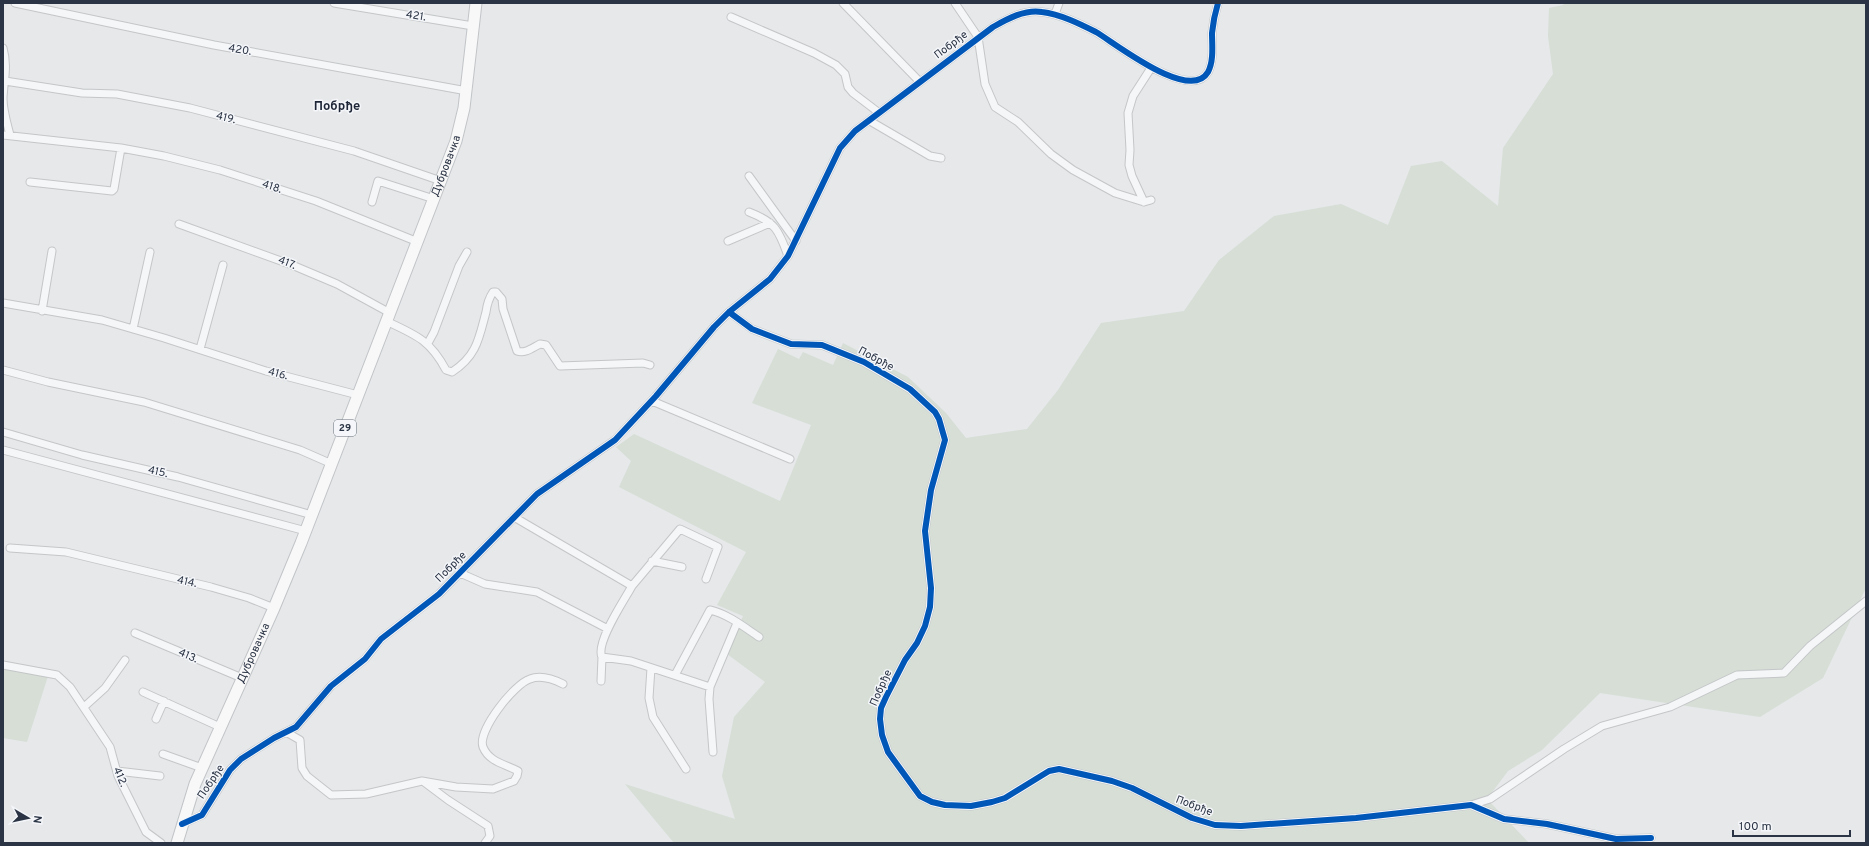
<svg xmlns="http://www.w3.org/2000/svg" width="1869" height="846" viewBox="0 0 1869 846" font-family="Overpass,sans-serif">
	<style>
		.green { fill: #d6ded6 }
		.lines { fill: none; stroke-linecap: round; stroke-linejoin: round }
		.minor-casing { stroke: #c4c6c8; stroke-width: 9 }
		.primary-casing { stroke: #c2c5c8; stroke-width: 13 }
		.minor { stroke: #f5f6f7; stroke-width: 7 }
		.primary { stroke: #f8f8f8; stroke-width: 11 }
		.cycleway-casing { stroke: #f4f6f9; stroke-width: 8 }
		.cycleway { stroke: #0057b8; stroke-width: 6 }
		.labels { text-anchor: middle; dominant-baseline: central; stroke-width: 3; stroke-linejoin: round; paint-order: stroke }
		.shield { fill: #f4f6f9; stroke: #676e7b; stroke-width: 1 }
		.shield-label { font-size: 10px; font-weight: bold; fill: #2b3445 }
		.street-label { font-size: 11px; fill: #2b3445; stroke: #f4f6f9 }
		.quarter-label { font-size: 13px; font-weight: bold; fill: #1d2536; stroke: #f4f6f9 }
	</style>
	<rect width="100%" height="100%" fill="#e6e8ea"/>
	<path class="green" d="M 1565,3 L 1866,3 L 1866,588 L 1823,678 L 1760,717 L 1600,693 L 1542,750 L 1508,771 L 1487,799 L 1529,843 L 674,843 L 625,784 L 735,819 L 722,776 L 734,717 L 765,682 L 727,654 L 743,616 L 717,605 L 746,552 L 619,487 L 631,461 L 616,447 L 634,434 L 780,501 L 811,425 L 752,403 L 778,349 L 799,359 L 803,352 L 833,365 L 843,343 L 908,377 L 946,413 L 966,438 L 1027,429 L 1058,390 L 1101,323 L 1184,311 L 1219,260 L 1274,216 L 1341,204 L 1388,225 L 1411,166 L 1442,161 L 1498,206 L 1503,148 L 1553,74 L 1548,36 L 1549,8 L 1563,5 Z
		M 3,665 L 49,673 L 27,742 L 3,738 Z"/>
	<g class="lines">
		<defs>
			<path id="minor" d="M 15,3 L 214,45 L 467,91
				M 334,3 L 473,26
				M 843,3 L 920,82
				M 955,3 L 978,37 L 985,84 L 995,107 L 1018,122 L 1051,154 L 1073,170 L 1115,193 L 1144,202 L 1151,200
				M 1055,14 L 1059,3
				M 731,17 L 814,53 L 836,65 L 845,74 L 848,87 L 853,93 L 878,112
				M 3,48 C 8,66 4,79 3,98 C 3,111 7,123 10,135
				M 5,81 L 82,93 L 117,94 L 190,108 L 354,151 L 441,181
				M 870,121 L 930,156 L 941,158
				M 3,135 L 121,148 L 164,156 L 220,170 L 316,201 L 418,242
				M 749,176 L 796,241
				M 30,182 L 112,191 L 114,189 L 121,148
				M 372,202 L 378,181 L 434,199
				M 1144,202 L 1132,176 L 1129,165 L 1130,150 L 1128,113 L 1133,96 L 1151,68
				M 749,212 C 775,222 779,230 788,256
				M 179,224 L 292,265 L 337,284 L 390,313
				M 728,241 L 770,223
				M 3,303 L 102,320 L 164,338 L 266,371 L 358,395
				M 42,311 L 52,251
				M 729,312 L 752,329 L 791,344 L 822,345 L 864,362 L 910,389 L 935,412 L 939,419 L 945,440 L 931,490 L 925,531 L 931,588 L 930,607 L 925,626 L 917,643 L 905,660 L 886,697 L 881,708 L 880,719 L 882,735 L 888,752 L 920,796 L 932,802 L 945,805 L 971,806 L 992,802 L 1005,798 L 1049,771 L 1059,769 L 1112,781 L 1132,788 L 1192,818 L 1215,825 L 1241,826 L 1356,818 L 1471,805 L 1504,819 L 1547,824 L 1616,839 L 1651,838
				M 386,321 C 416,335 430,340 446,370 L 452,372 C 477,356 479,338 486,312 C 487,304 489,298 493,292 L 496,292 L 502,299 L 503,309 L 517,351 C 525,354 532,348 540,344 L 546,345 L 560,366 L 643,363 L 650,365
				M 133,329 L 150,252
				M 428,343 L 434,332 L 459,266 L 467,252
				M 200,349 L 223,265
				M 3,370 L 48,382 L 144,402 L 300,450 L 332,464
				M 652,401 L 790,459
				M 3,432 L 82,455 L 178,477 L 312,515
				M 3,450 L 306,531
				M 514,517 L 632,586 C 625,599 595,643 602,657 L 631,661 L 710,687
				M 10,548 L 66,552 L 211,587 L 249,598 L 274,608
				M 652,561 L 682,567
				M 460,573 L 485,584 L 537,592 L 608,629
				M 632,586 L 680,529 L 718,547 L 706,579
				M 135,633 L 242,678
				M 3,665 L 57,675 L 70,687 L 110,747 L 118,776 L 146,832 L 161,843
				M 651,668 L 649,698 L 653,717 L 686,769
				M 675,675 L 710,610 C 728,614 744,627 759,637
				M 601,681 L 602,657
				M 143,692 L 220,727
				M 84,707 L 105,688 L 125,660
				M 156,719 L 164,701
				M 286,732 L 300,740 L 302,768 L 307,776 L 331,795 L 366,794 L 422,781 L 456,787 L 493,789 L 514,781 L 517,776 L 518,771 C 505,764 489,762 483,747 C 477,731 514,684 530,679 C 540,675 553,679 563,684
				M 713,752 L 709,699 L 710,687 L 737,623
				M 163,754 L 202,768
				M 117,771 L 160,776
				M 424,782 L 448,800 L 488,826 L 490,836 L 485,843
				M 1471,805 L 1490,799 L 1564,749 L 1602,726 L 1670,707 L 1737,675 L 1784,673 L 1810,646 L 1866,601
				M 182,824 L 202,815 L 230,770 L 241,759 L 274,738 L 296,727 L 331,686 L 365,659 L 381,639 L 439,594 L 537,494 L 615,440 L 656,396 L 714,327 L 729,312 L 770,279 L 788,256 L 840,148 L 855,131 L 993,27 C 1007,19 1025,9 1042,12 C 1060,14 1080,24 1096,32 C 1115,43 1190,103 1208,72 C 1214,61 1212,45 1212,33 C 1213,23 1215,13 1218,3"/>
			<g id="primary">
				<path id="s1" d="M 177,843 L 195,784 L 274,608 L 301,543 L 456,141 L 464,108 L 476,3"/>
			</g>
		</defs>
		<use href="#minor" class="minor-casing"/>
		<use href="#primary" class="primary-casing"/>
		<use href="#minor" class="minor"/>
		<use href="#primary" class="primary"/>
		<defs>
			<path id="cycleway" d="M 729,312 L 752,329 L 791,344 L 822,345 L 864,362 L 910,389 L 935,412 L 939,419 L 945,440 L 931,490 L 925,531 L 931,588 L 930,607 L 925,626 L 917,643 L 905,660 L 886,697 L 881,708 L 880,719 L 882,735 L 888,752 L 920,796 L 932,802 L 945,805 L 971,806 L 992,802 L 1005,798 L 1049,771 L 1059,769 L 1112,781 L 1132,788 L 1192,818 L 1215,825 L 1241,826 L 1356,818 L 1471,805 L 1504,819 L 1547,824 L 1616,839 L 1651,838
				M 182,824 L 202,815 L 230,770 L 241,759 L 274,738 L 296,727 L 331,686 L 365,659 L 381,639 L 439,594 L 537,494 L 615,440 L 656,396 L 714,327 L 729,312 L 770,279 L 788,256 L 840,148 L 855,131 L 993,27 C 1007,19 1025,9 1042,12 C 1060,14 1080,24 1096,32 C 1115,43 1190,103 1208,72 C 1214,61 1212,45 1212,33 C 1213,23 1215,13 1218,3"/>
		</defs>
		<use href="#cycleway" class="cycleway-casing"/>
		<use href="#cycleway" class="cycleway"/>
	</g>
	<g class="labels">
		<rect class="shield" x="334" y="420" width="22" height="16" rx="3"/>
		<g class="shield-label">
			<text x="345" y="428">29</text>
		</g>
		<g class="street-label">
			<text transform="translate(416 16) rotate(9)">421.</text>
			<text transform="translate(951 45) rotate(-37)">Побрђе</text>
			<text transform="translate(240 50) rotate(10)">420.</text>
			<text transform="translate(226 118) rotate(14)">419.</text>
			<text stroke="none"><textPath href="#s1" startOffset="729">Дубровачка</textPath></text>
			<text transform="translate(272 187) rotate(18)">418.</text>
			<text transform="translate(287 263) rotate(21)">417.</text>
			<text transform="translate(876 359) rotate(28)">Побрђе</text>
			<text transform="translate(278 374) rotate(15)">416.</text>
			<text transform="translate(158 472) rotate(13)">415.</text>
			<text transform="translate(451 567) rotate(-45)">Побрђе</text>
			<text transform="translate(187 582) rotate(13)">414.</text>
			<text stroke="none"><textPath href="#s1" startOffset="205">Дубровачка</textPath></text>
			<text transform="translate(188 656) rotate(23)">413.</text>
			<text transform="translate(881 688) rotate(-66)">Побрђе</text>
			<text transform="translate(120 777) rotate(67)">412.</text>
			<text transform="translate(211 782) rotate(-56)">Побрђе</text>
			<text transform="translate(1194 806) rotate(21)">Побрђе</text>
		</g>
		<g class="quarter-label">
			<text x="337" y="107">Побрђе</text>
		</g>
	</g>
	<rect width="1869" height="846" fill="none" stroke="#2b3445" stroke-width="8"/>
	<g transform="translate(28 818) rotate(99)" stroke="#f4f6f9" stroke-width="3" paint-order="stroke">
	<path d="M0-3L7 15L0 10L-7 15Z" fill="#2b3445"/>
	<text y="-6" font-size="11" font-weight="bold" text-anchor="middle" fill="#2b3445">N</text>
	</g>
	<path d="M1733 830v6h117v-6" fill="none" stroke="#2b3445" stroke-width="2"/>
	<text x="1739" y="830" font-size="12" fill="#2b3445" stroke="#f4f6f9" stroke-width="3" paint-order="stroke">100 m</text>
</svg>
